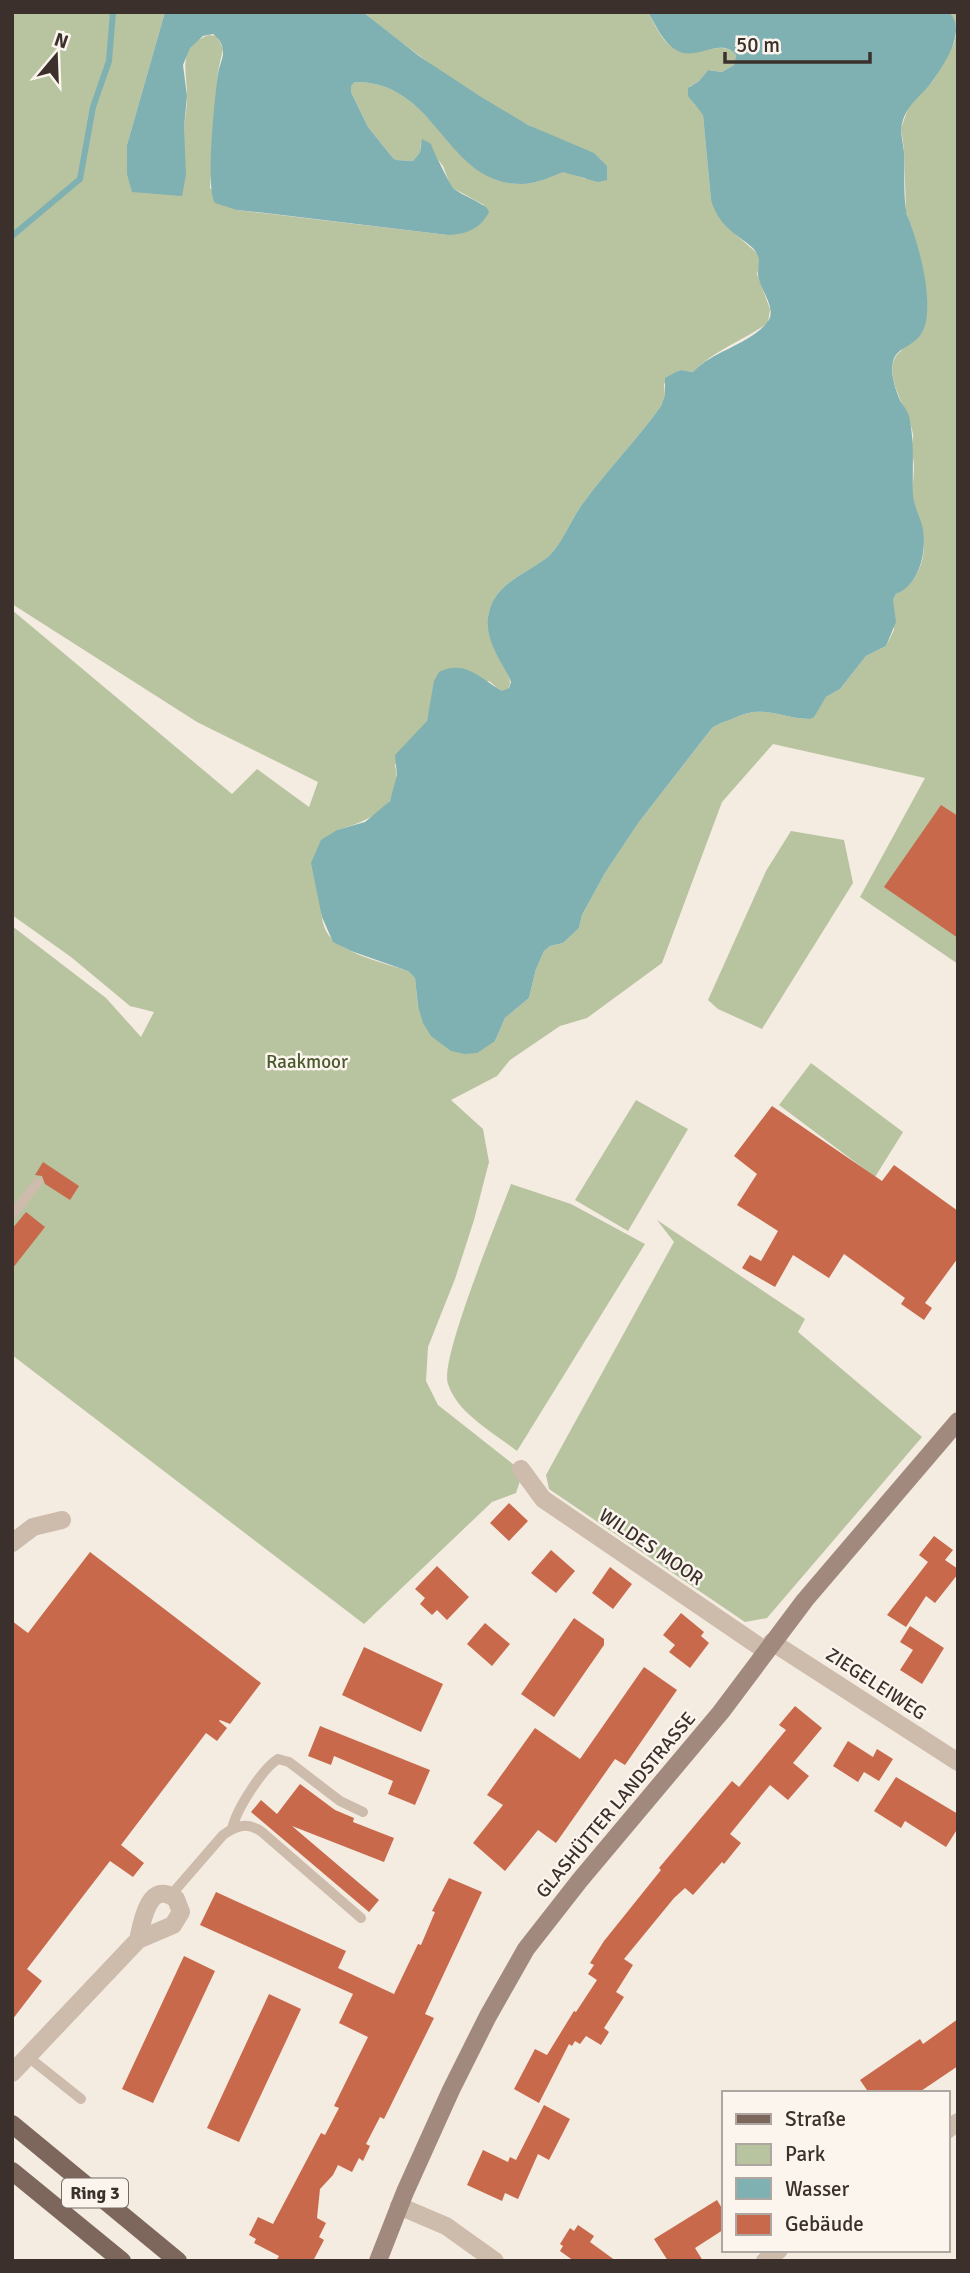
<svg xmlns="http://www.w3.org/2000/svg" width="970" height="2273" viewBox="0 0 970 2273" font-family="Signika,sans-serif">
	<style>
		.green { fill: #b8c4a0 }
		.water { fill: #7fb0b2 }
		.lines { fill: none; stroke-linecap: round; stroke-linejoin: round }
		.stream { stroke: #7fb0b2; stroke-width: 6 }
		.building { fill: #c8694b }
		.lane { stroke: #cdbbac; stroke-width: 10 }
		.street { stroke: #cdbbac; stroke-width: 18 }
		.secondary { stroke: #a18a7d; stroke-width: 18 }
		.primary { stroke: #7d675c; stroke-width: 18 }
		.labels { text-anchor: middle; dominant-baseline: central; stroke-width: 5; stroke-linejoin: round; paint-order: stroke }
		.shield { fill: #fbf5ee; stroke: #756b66; stroke-width: 2 }
		.shield-label { font-size: 18px; font-weight: bold; fill: #3b302b }
		.park-label { font-size: 19px; fill: #4a5a2e; stroke: #fbf5ee }
		.street-label { font-size: 19px; fill: #3b302b; stroke: #fbf5ee }
	</style>
	<rect width="100%" height="100%" fill="#f4ebe1"/>
	<path class="green" d="M 12,12 L 165,12 L 127,145 L 184,127 C 185,117 187,108 187,98 C 188,74 175,46 209,35 L 217,36 L 223,49 L 218,71 L 210,188 L 237,210 L 448,235 L 484,205 L 451,187 L 443,166 L 432,152 L 421,143 L 420,152 L 413,161 L 396,160 L 393,158 L 368,127 L 351,92 L 351,86 L 355,82 C 436,80 447,184 522,184 C 536,184 550,177 563,171 L 586,179 L 571,144 C 495,116 426,62 363,12 L 648,12 C 653,22 659,34 666,42 C 689,64 721,36 736,55 L 734,65 L 722,72 L 708,70 L 699,81 L 689,87 L 694,104 L 703,114 L 711,200 L 736,235 L 757,253 L 760,262 L 757,274 L 770,309 L 768,323 C 744,340 713,351 693,372 L 679,370 L 664,384 L 665,395 L 661,406 C 636,441 606,471 581,506 C 571,520 559,550 545,559 C 525,574 495,584 489,612 C 484,634 499,658 509,677 C 511,684 510,690 502,692 L 489,681 L 432,701 L 427,721 L 395,765 C 405,806 369,821 337,830 C 330,858 305,923 337,943 C 357,957 384,963 408,971 L 415,978 L 418,1007 L 495,1041 L 505,1018 L 529,998 L 536,969 L 544,951 L 550,946 L 563,943 L 579,928 L 582,915 L 605,873 L 639,822 L 712,728 C 719,723 725,722 732,719 C 765,703 777,718 810,719 L 826,697 L 840,689 L 866,656 L 886,646 L 894,630 L 893,600 L 896,594 C 914,587 924,564 924,546 C 923,530 915,514 913,498 C 912,487 914,476 914,466 C 914,460 912,455 911,450 C 911,444 914,439 913,434 C 910,410 876,369 902,350 L 923,271 L 911,225 L 906,212 L 904,149 L 901,128 L 909,106 L 933,81 L 954,43 L 957,32 L 955,23 L 949,12 L 958,12 L 958,964 L 860,897 L 925,778 L 773,744 L 722,802 L 662,963 L 587,1018 L 560,1026 L 510,1060 L 497,1076 L 451,1100 L 483,1129 L 489,1162 L 474,1220 L 455,1279 L 428,1347 L 426,1381 L 438,1405 L 523,1472 L 516,1493 L 492,1502 L 364,1624 L 12,1355 L 12,926 L 106,998 L 141,1037 L 154,1012 L 130,1006 L 71,957 L 12,915 L 12,610 L 232,794 L 257,769 L 309,807 L 318,782 L 197,722 L 12,604 Z
		M 791,831 L 844,840 L 853,883 L 762,1029 L 718,1009 L 708,1000 L 766,871 Z
		M 811,1063 L 903,1132 L 875,1177 L 779,1105 Z
		M 636,1100 L 688,1129 L 628,1231 L 575,1200 Z
		M 511,1184 L 571,1204 L 645,1244 L 517,1451 C 493,1432 458,1414 448,1384 C 439,1360 499,1217 511,1184 Z
		M 657,1220 L 805,1319 L 798,1332 L 922,1437 L 767,1618 L 745,1622 L 549,1489 L 546,1475 L 674,1242 Z"/>
	<path class="water" d="M 165,12 L 363,12 L 419,56 L 478,95 L 528,125 L 594,153 L 607,166 L 607,180 L 598,182 L 563,172 C 550,177 536,184 522,184 C 445,185 438,81 355,82 L 351,86 L 351,92 L 368,127 L 393,158 L 396,160 L 413,161 L 420,152 L 422,139 L 431,144 C 432,149 451,186 453,188 C 463,196 477,200 487,208 L 489,212 C 480,229 467,234 448,235 L 257,212 L 237,210 L 215,203 C 205,189 215,95 218,74 C 219,66 223,60 223,52 C 223,45 219,38 213,34 L 203,36 L 190,48 L 183,65 L 187,96 L 184,127 L 186,175 L 182,196 L 132,192 L 127,174 L 127,145 Z
		M 648,12 L 949,12 C 967,30 946,61 934,79 C 924,94 909,102 903,120 C 899,131 903,141 904,152 C 905,171 903,191 906,210 C 906,215 910,220 911,225 C 920,252 929,285 927,313 C 925,350 897,342 893,362 C 890,372 895,388 899,398 C 902,405 907,409 909,416 C 915,442 912,468 913,495 C 914,506 919,515 922,525 C 928,549 920,585 896,594 L 893,600 L 896,622 L 886,646 L 866,656 L 840,689 L 826,697 L 814,717 L 810,719 C 777,718 765,703 732,719 C 725,722 719,723 712,728 L 639,822 L 605,873 L 582,915 L 579,928 L 563,943 L 550,946 L 544,951 L 536,969 L 529,998 L 505,1018 L 495,1041 L 477,1053 L 465,1054 L 451,1051 L 431,1036 L 423,1023 L 418,1006 L 415,978 L 408,971 L 351,951 L 333,942 L 322,917 L 311,863 L 321,840 L 337,830 L 365,822 L 390,801 L 397,775 L 395,755 L 427,721 L 434,681 L 439,672 C 465,659 481,679 502,691 L 509,688 L 511,682 L 509,677 C 498,657 483,635 489,612 C 495,584 525,574 545,559 C 559,550 571,520 581,506 C 606,471 636,441 661,406 L 665,395 L 665,378 L 680,370 L 693,372 C 713,351 746,346 766,324 C 780,309 758,289 758,273 C 758,265 761,261 756,252 C 752,246 745,242 740,238 C 725,227 716,217 711,200 L 703,115 L 688,96 L 688,88 L 699,81 L 708,70 L 722,72 L 734,65 L 736,55 C 720,36 697,61 678,51 C 664,44 656,26 648,12 Z"/>
	<g class="lines">
		<path class="stream" d="M 12,236 L 80,179 L 93,107 L 109,61 L 113,12"/>
	</g>
	<path class="building" d="M 941,805 L 958,816 L 958,938 L 884,887 Z
		M 772,1106 L 882,1181 L 894,1165 L 958,1211 L 958,1258 L 925,1303 L 932,1308 L 924,1320 L 901,1304 L 905,1298 L 844,1254 L 829,1278 L 793,1255 L 775,1287 L 742,1268 L 750,1255 L 761,1261 L 778,1231 L 737,1205 L 757,1174 L 734,1156 Z
		M 43,1162 L 79,1186 L 70,1200 L 45,1184 L 42,1176 L 35,1175 Z
		M 26,1212 L 45,1227 L 12,1269 L 12,1229 Z
		M 509,1503 L 528,1521 L 509,1541 L 490,1523 Z
		M 934,1536 L 953,1550 L 945,1560 L 958,1569 L 958,1574 L 935,1603 L 926,1596 L 906,1627 L 887,1615 L 928,1562 L 919,1555 Z
		M 551,1550 L 575,1571 L 556,1593 L 531,1573 Z
		M 90,1552 L 261,1683 L 230,1724 L 220,1720 L 219,1721 L 227,1728 L 217,1741 L 206,1733 L 121,1845 L 144,1863 L 133,1877 L 110,1861 L 27,1969 L 42,1981 L 12,2020 L 12,1621 L 28,1633 Z
		M 437,1566 L 469,1597 L 447,1620 L 437,1610 L 432,1615 L 420,1604 L 425,1598 L 415,1589 Z
		M 610,1567 L 632,1584 L 613,1609 L 592,1593 Z
		M 681,1613 L 704,1632 L 701,1636 L 709,1643 L 690,1668 L 669,1652 L 675,1645 L 663,1635 Z
		M 574,1618 L 604,1639 L 604,1645 L 554,1717 L 521,1694 Z
		M 485,1623 L 510,1644 L 492,1666 L 467,1644 Z
		M 910,1626 L 944,1648 L 922,1684 L 900,1670 L 913,1650 L 900,1642 Z
		M 364,1647 L 443,1684 L 421,1732 L 342,1695 Z
		M 644,1667 L 677,1690 L 625,1765 L 615,1759 L 556,1843 L 538,1830 L 505,1871 L 473,1843 L 503,1805 L 487,1795 L 535,1728 L 580,1759 Z
		M 795,1706 L 822,1728 L 793,1763 L 809,1776 L 788,1800 L 770,1785 L 730,1834 L 741,1843 L 724,1864 L 722,1862 L 693,1895 L 685,1888 L 674,1898 L 624,1959 L 633,1965 L 616,1992 L 624,1997 L 604,2028 L 609,2032 L 601,2045 L 586,2036 L 580,2044 L 575,2041 L 572,2046 L 569,2044 L 539,2103 L 514,2089 L 535,2049 L 547,2055 L 574,2011 L 576,2012 L 597,1980 L 588,1974 L 594,1965 L 590,1963 L 604,1941 L 661,1870 L 659,1868 L 732,1781 L 739,1787 L 786,1730 L 779,1725 Z
		M 320,1726 L 430,1770 L 415,1805 L 388,1794 L 393,1781 L 334,1756 L 331,1765 L 308,1756 Z
		M 848,1741 L 873,1757 L 877,1749 L 893,1759 L 879,1781 L 864,1772 L 858,1782 L 833,1766 Z
		M 896,1777 L 958,1814 L 958,1828 L 946,1847 L 905,1821 L 901,1828 L 874,1811 Z
		M 300,1784 L 335,1810 L 354,1818 L 353,1822 L 394,1838 L 384,1862 L 292,1826 L 379,1900 L 369,1912 L 251,1812 L 261,1800 L 277,1814 Z
		M 449,1878 L 482,1892 L 425,2014 L 434,2018 L 384,2119 L 380,2117 L 366,2144 L 370,2146 L 363,2161 L 359,2158 L 352,2172 L 338,2165 L 333,2175 L 320,2189 L 317,2218 L 326,2223 L 319,2237 L 324,2240 L 313,2261 L 276,2261 L 279,2256 L 254,2243 L 256,2239 L 249,2235 L 258,2217 L 273,2224 L 321,2133 L 325,2135 L 339,2108 L 334,2106 L 368,2037 L 339,2023 L 353,1994 L 200,1925 L 216,1892 L 346,1951 L 338,1968 L 394,1994 L 418,1944 L 421,1945 L 435,1912 L 432,1911 Z
		M 184,1956 L 215,1971 L 153,2103 L 122,2089 Z
		M 269,1994 L 301,2009 L 239,2142 L 207,2128 Z
		M 958,2019 L 958,2066 L 918,2093 L 869,2093 L 860,2080 L 920,2039 L 923,2044 Z
		M 544,2105 L 570,2119 L 549,2160 L 538,2154 L 518,2199 L 505,2193 L 502,2201 L 467,2185 L 483,2150 L 508,2162 L 510,2157 L 516,2160 Z
		M 717,2200 L 723,2210 L 723,2230 L 695,2248 L 703,2261 L 668,2261 L 654,2239 Z
		M 578,2225 L 594,2236 L 590,2242 L 616,2261 L 574,2261 L 560,2251 L 563,2246 L 560,2244 L 570,2228 L 574,2231 Z"/>
	<g class="lines">
		<path class="lane" d="M 12,1215 L 38,1182
			M 232,1829 C 236,1810 262,1769 278,1759 L 289,1762 L 340,1801 L 363,1812
			M 171,1895 L 223,1835 C 237,1825 248,1822 262,1832 L 361,1918
			M 27,2056 L 81,2099"/>
		<path class="street" d="M 521,1469 L 543,1499 L 766,1651
			M 12,1543 L 33,1527 L 62,1520
			M 772,1642 L 958,1762
			M 12,2073 L 138,1940 L 173,1925 L 181,1912 L 176,1899 C 149,1879 142,1921 138,1940
			M 947,2130 L 958,2122
			M 399,2206 L 446,2226 L 495,2261
			M 765,2261 L 779,2250"/>
		<path class="secondary" d="M 378,2261 L 405,2192 L 451,2090 L 488,2016 L 526,1949 L 580,1880 L 721,1712 L 805,1600 L 958,1421"/>
		<path class="primary" d="M 12,2124 L 178,2261
			M 12,2171 L 122,2261"/>
	</g>
	<g class="labels">
		<rect class="shield" x="62" y="2178.5" width="66" height="29" rx="5"/>
		<g class="shield-label">
			<text x="95" y="2193">Ring 3</text>
		</g>
		<g class="park-label">
			<text x="307" y="1062">Raakmoor</text>
		</g>
		<g class="street-label">
			<text transform="translate(651 1547) rotate(34)">WILDES MOOR</text>
			<text transform="translate(876 1684) rotate(33)">ZIEGELEIWEG</text>
			<text transform="translate(616 1805) rotate(-50)">GLASHÜTTER LANDSTRASSE</text>
		</g>
	</g>
	<rect width="970" height="2273" fill="none" stroke="#3b302b" stroke-width="28"/>
	<rect x="722" y="2091" width="228" height="161" fill="#fbf5ee" stroke="#aea6a0" stroke-width="2"/>
	<rect x="736" y="2114" width="35" height="10" fill="#7d675c" stroke="#aea6a0" stroke-width="2"/>
	<text x="785" y="2126" font-size="21" fill="#3b302b">Straße</text>
	<rect x="736" y="2144" width="35" height="21" fill="#b8c4a0" stroke="#aea6a0" stroke-width="2"/>
	<text x="785" y="2161" font-size="21" fill="#3b302b">Park</text>
	<rect x="736" y="2178" width="35" height="21" fill="#7fb0b2" stroke="#aea6a0" stroke-width="2"/>
	<text x="785" y="2196" font-size="21" fill="#3b302b">Wasser</text>
	<rect x="736" y="2214" width="35" height="21" fill="#c8694b" stroke="#aea6a0" stroke-width="2"/>
	<text x="785" y="2231" font-size="21" fill="#3b302b">Gebäude</text>
	<g transform="translate(56 56) rotate(19)" stroke="#fbf5ee" stroke-width="5" paint-order="stroke">
	<path d="M0-5L12 26L0 18L-12 26Z" fill="#3b302b"/>
	<text y="-10" font-size="19" font-weight="bold" text-anchor="middle" fill="#3b302b">N</text>
	</g>
	<path d="M725 52v10h145v-10" fill="none" stroke="#3b302b" stroke-width="3.5"/>
	<text x="736" y="52" font-size="21" fill="#3b302b" stroke="#fbf5ee" stroke-width="5" paint-order="stroke">50 m</text>
</svg>
